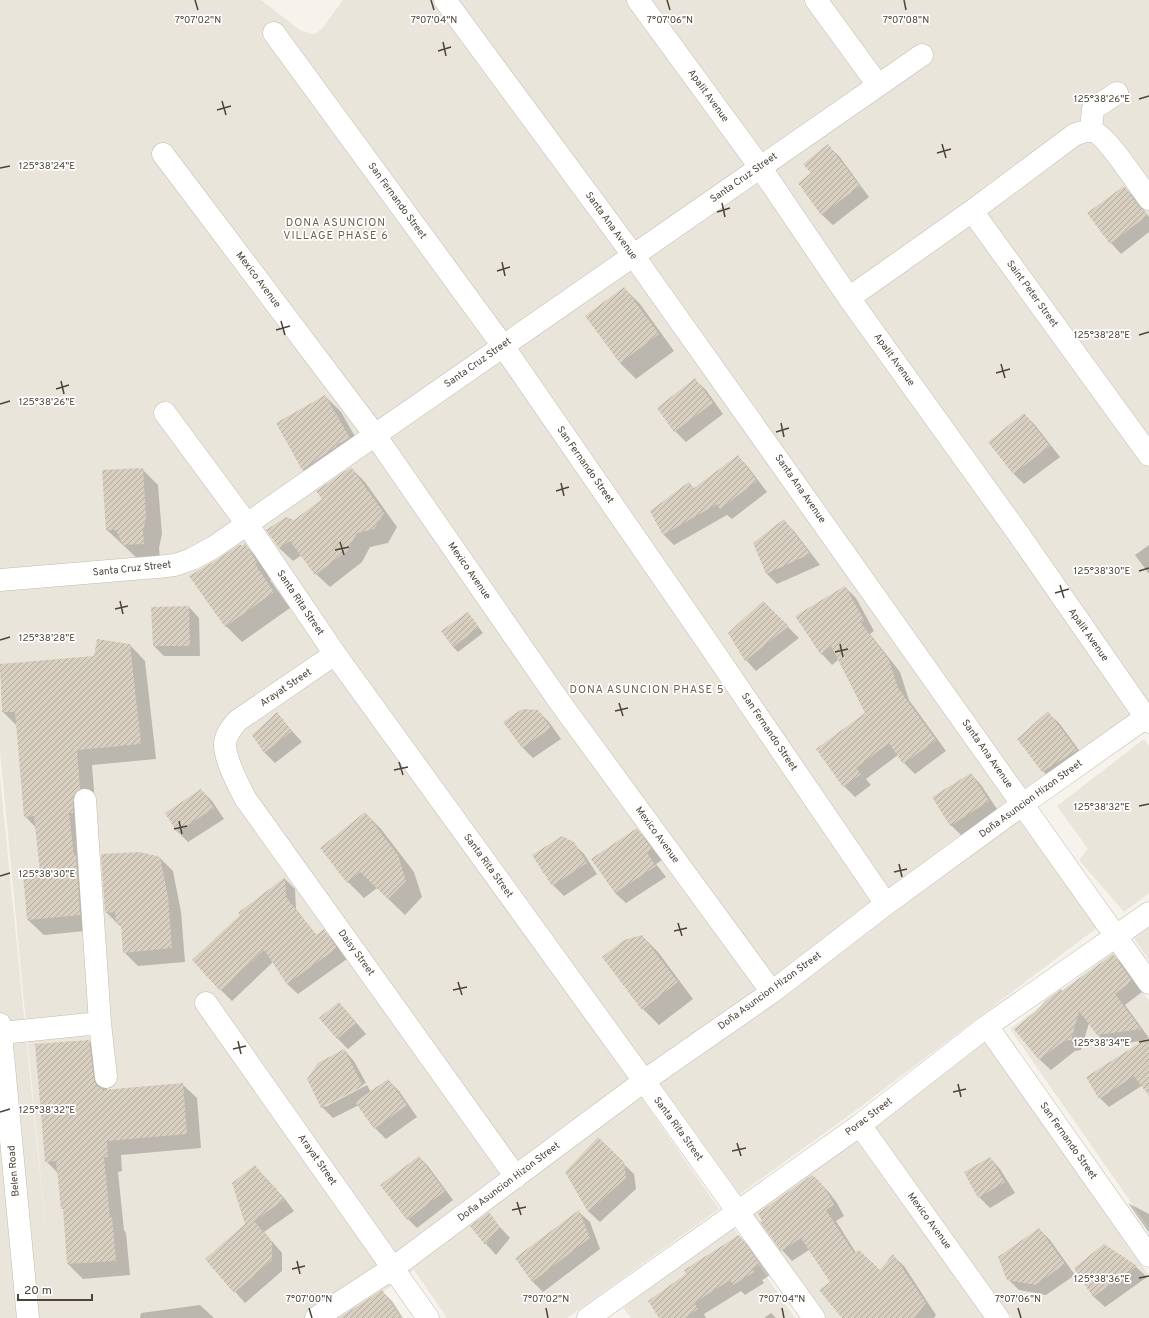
<svg xmlns="http://www.w3.org/2000/svg" width="1149" height="1318" viewBox="0 0 1149 1318" font-family="Overpass,sans-serif">
	<style>
		.residential { fill: #eae5da }
		.shadow { fill: #0003 }
		.building { fill: url(#building-hatch) }
		.lines { fill: none; stroke-linecap: round; stroke-linejoin: round }
		.street-casing { stroke: #c2bbae; stroke-width: 23 }
		.street { stroke: #fff; stroke-width: 22 }
		.ticks { fill: none; stroke: #4b4439; stroke-width: 1.5 }
		.labels { text-anchor: middle; dominant-baseline: central; stroke-width: 3.5; stroke-linejoin: round; paint-order: stroke }
		.street-label { font-size: 10px; fill: #4b4439; stroke: #fff }
		.neighbourhood-label { font-size: 11px; letter-spacing: 1px; fill: #6e6250; stroke: #fff }
		.ticks-label { font-size: 10px; text-anchor: middle; fill: #4b4439; stroke: #fff; stroke-width: 3.5; stroke-linejoin: round; paint-order: stroke }
	</style>
	<defs>
		<pattern id="building-hatch" width="6" height="6" patternUnits="userSpaceOnUse"><rect width="6" height="6" fill="#d8cfc1"/><path d="M-1 1l2-2M0 6l6-6M5 7l2-2" fill="none" stroke="#b1aa9e"/></pattern>
	</defs>
	<rect width="100%" height="100%" fill="#f6f3ec"/>
	<path class="residential" d="M 0,0 L 261,0 L 300,30 L 312,34 L 317,33 L 324,26 L 343,0 L 1149,0 L 1149,730 L 1019,819 L 1098,927 L 851,1114 L 740,1194 L 662,1086 L 643,1100 L 719,1209 L 567,1318 L 447,1318 L 414,1270 L 346,1318 L 0,1318 L 0,777 L 49,1264 L 0,751 Z
		M 1144,739 L 1149,746 L 1149,893 L 1124,912 L 1079,860 L 1088,849 L 1057,806 Z
		M 1149,927 L 1149,960 L 1133,937 Z
		M 1114,951 L 1149,1001 L 1149,1228 L 1010,1029 Z
		M 984,1041 L 1149,1275 L 1149,1318 L 1012,1318 L 874,1128 Z
		M 856,1140 L 986,1318 L 822,1318 L 751,1215 Z
		M 732,1226 L 795,1318 L 631,1318 L 623,1308 Z"/>
	<path class="shadow" d="M 828,146 L 839,156 L 869,197 L 833,225 L 822,215 L 799,183 L 812,174 Z
		M 1124,187 L 1135,198 L 1149,217 L 1149,232 L 1121,254 L 1111,243 Z
		M 624,288 L 640,304 L 674,351 L 636,379 L 620,363 L 587,316 Z
		M 695,380 L 706,390 L 723,414 L 686,442 L 675,431 Z
		M 325,396 L 341,412 L 365,454 L 319,486 L 303,470 L 277,423 Z
		M 1024,414 L 1035,425 L 1060,457 L 1024,484 L 1014,474 L 989,442 Z
		M 738,456 L 748,467 L 767,492 L 732,519 L 727,515 L 674,545 L 664,535 L 651,512 L 694,489 Z
		M 351,468 L 365,482 L 397,527 L 388,543 L 370,547 L 362,562 L 330,587 L 316,574 L 302,555 L 293,561 L 279,548 Z
		M 142,469 L 158,485 L 162,534 L 159,548 L 160,559 L 140,561 L 107,530 Z
		M 784,521 L 794,531 L 820,565 L 777,584 L 767,574 L 754,544 Z
		M 245,545 L 261,561 L 273,578 L 270,580 L 290,608 L 242,642 L 226,626 L 191,576 Z
		M 1149,545 L 1149,574 L 1135,555 Z
		M 845,587 L 856,598 L 874,631 L 870,634 L 900,672 L 909,700 L 946,751 L 915,774 L 904,763 L 898,755 L 866,779 L 871,785 L 855,797 L 844,786 L 866,714 L 839,659 L 832,665 L 822,654 Z
		M 763,602 L 799,638 L 756,671 L 746,660 Z
		M 189,607 L 199,618 L 200,656 L 164,656 L 154,646 Z
		M 468,613 L 483,633 L 458,652 L 453,647 Z
		M 130,645 L 145,661 L 156,759 L 92,765 L 95,804 L 95,930 L 44,935 L 28,920 L 41,873 L 36,828 L 25,816 L 17,726 L 3,712 L 0,665 L 95,657 Z
		M 538,711 L 549,722 L 561,739 L 533,758 L 522,747 Z
		M 1048,713 L 1059,723 L 1087,761 L 1053,782 L 1043,771 Z
		M 277,714 L 302,742 L 275,763 L 264,752 Z
		M 971,774 L 981,785 L 999,812 L 962,836 L 951,825 Z
		M 201,790 L 212,801 L 224,819 L 188,842 L 178,832 L 166,813 Z
		M 365,813 L 381,829 L 414,872 L 422,897 L 405,915 L 377,888 L 364,898 L 348,882 Z
		M 637,830 L 647,840 L 662,860 L 656,864 L 666,877 L 626,903 L 615,893 L 593,859 Z
		M 573,843 L 584,854 L 597,874 L 564,896 L 553,885 Z
		M 159,857 L 173,871 L 181,912 L 185,962 L 138,966 L 124,952 L 122,926 L 120,926 L 106,912 Z
		M 285,879 L 295,889 L 296,909 L 317,936 L 324,931 L 334,941 L 347,959 L 298,994 L 287,984 L 273,962 L 232,1001 L 221,990 Z
		M 642,936 L 658,952 L 693,999 L 659,1025 L 643,1009 Z
		M 1113,955 L 1123,965 L 1142,992 L 1125,1005 L 1149,1038 L 1149,1092 L 1143,1085 L 1109,1107 L 1100,1098 L 1145,1040 L 1109,1046 L 1098,1035 L 1089,1023 L 1081,1050 L 1075,1051 L 1051,1070 L 1040,1060 L 1015,1029 L 1062,992 Z
		M 339,1003 L 349,1014 L 366,1034 L 348,1049 L 338,1039 L 321,1018 Z
		M 89,1041 L 104,1056 L 107,1090 L 182,1084 L 197,1098 L 201,1148 L 121,1155 L 122,1171 L 118,1172 L 124,1230 L 126,1233 L 130,1275 L 83,1279 L 68,1264 L 64,1211 L 62,1208 L 59,1174 L 46,1161 Z
		M 344,1050 L 354,1061 L 366,1083 L 325,1105 L 325,1107 L 367,1085 L 371,1092 L 388,1080 L 399,1091 L 417,1117 L 386,1139 L 375,1128 L 359,1105 L 333,1118 L 322,1107 Z
		M 598,1139 L 634,1174 L 636,1189 L 600,1222 L 589,1212 L 566,1172 Z
		M 419,1157 L 428,1166 L 453,1200 L 417,1228 L 408,1219 Z
		M 990,1158 L 1000,1169 L 1015,1193 L 990,1208 L 979,1197 Z
		M 255,1166 L 285,1199 L 294,1211 L 264,1232 L 282,1253 L 282,1271 L 245,1303 L 206,1259 L 246,1225 Z
		M 817,1180 L 828,1191 L 837,1203 L 844,1216 L 836,1221 L 856,1253 L 880,1271 L 893,1256 L 904,1266 L 936,1315 L 934,1318 L 844,1318 L 831,1282 L 809,1250 L 792,1261 L 782,1250 Z
		M 1128,1203 L 1149,1214 L 1149,1233 Z
		M 579,1212 L 590,1222 L 600,1249 L 543,1292 L 532,1281 Z
		M 488,1214 L 510,1238 L 496,1255 L 486,1244 Z
		M 1039,1229 L 1050,1240 L 1075,1275 L 1046,1295 L 1019,1290 L 1008,1279 Z
		M 739,1236 L 750,1247 L 770,1275 L 762,1280 L 764,1283 L 745,1295 L 741,1291 L 704,1314 L 706,1318 L 661,1318 Z
		M 1104,1245 L 1136,1267 L 1147,1277 L 1105,1307 L 1094,1297 L 1075,1268 Z
		M 382,1291 L 392,1301 L 403,1318 L 342,1318 Z
		M 200,1305 L 214,1318 L 140,1318 L 141,1313 Z
		M 771,1313 L 776,1318 L 764,1318 Z"/>
	<path class="building" d="M 828,144 L 860,186 L 821,215 L 798,183 L 811,173 L 803,164 Z
		M 1124,186 L 1139,206 L 1148,215 L 1110,244 L 1087,213 Z
		M 624,287 L 659,334 L 620,363 L 585,316 Z
		M 695,378 L 713,403 L 674,432 L 657,408 Z
		M 325,395 L 350,438 L 336,445 L 337,446 L 302,470 L 276,423 Z
		M 1024,413 L 1050,446 L 1013,474 L 988,442 Z
		M 738,455 L 757,481 L 720,509 L 717,504 L 663,535 L 650,511 L 689,482 L 694,488 Z
		M 351,467 L 384,513 L 374,529 L 357,533 L 347,551 L 315,575 L 290,541 L 279,548 L 266,530 L 286,517 L 294,520 L 322,499 L 316,491 Z
		M 143,468 L 146,517 L 143,531 L 144,544 L 123,545 L 116,530 L 106,530 L 102,470 Z
		M 784,519 L 810,554 L 766,574 L 753,543 Z
		M 245,543 L 257,562 L 255,564 L 274,592 L 225,627 L 189,576 L 221,557 L 240,544 L 242,546 Z
		M 845,586 L 864,620 L 861,623 L 889,660 L 898,688 L 936,740 L 903,764 L 889,743 L 856,768 L 861,774 L 843,787 L 816,749 L 865,713 L 831,646 L 821,655 L 795,616 Z
		M 763,601 L 789,626 L 745,661 L 728,633 Z
		M 189,606 L 190,646 L 153,646 L 151,607 Z
		M 468,612 L 479,627 L 453,647 L 441,631 Z
		M 97,639 L 130,644 L 141,744 L 77,750 L 80,789 L 74,795 L 73,801 L 73,813 L 69,813 L 74,856 L 76,855 L 80,915 L 27,920 L 23,874 L 40,872 L 34,816 L 24,817 L 15,712 L 2,712 L 0,664 L 94,656 Z
		M 522,709 L 538,710 L 551,728 L 522,748 L 503,722 Z
		M 1048,711 L 1077,750 L 1042,772 L 1017,739 Z
		M 277,712 L 292,731 L 264,753 L 252,735 Z
		M 971,773 L 989,801 L 950,826 L 932,797 Z
		M 201,789 L 214,808 L 177,832 L 165,813 Z
		M 365,812 L 398,855 L 406,881 L 388,899 L 360,872 L 347,883 L 320,848 Z
		M 637,828 L 652,849 L 647,853 L 656,866 L 615,893 L 591,859 Z
		M 562,836 L 574,842 L 587,863 L 552,886 L 532,855 Z
		M 140,852 L 160,857 L 168,897 L 172,948 L 123,953 L 121,925 L 116,922 L 115,912 L 105,913 L 101,854 Z
		M 285,877 L 286,897 L 316,935 L 324,929 L 337,948 L 287,984 L 264,950 L 220,991 L 192,960 L 240,915 L 238,913 Z
		M 642,935 L 678,982 L 642,1010 L 602,957 L 624,940 Z
		M 1113,954 L 1132,981 L 1115,994 L 1141,1029 L 1097,1035 L 1079,1011 L 1071,1040 L 1064,1041 L 1039,1060 L 1014,1029 L 1035,1012 L 1046,1000 L 1061,989 L 1062,991 Z
		M 339,1002 L 356,1023 L 337,1039 L 319,1018 Z
		M 1149,1037 L 1149,1096 L 1134,1076 L 1099,1099 L 1086,1077 Z
		M 89,1040 L 94,1079 L 96,1085 L 103,1090 L 183,1083 L 187,1134 L 107,1141 L 108,1157 L 104,1157 L 110,1218 L 112,1217 L 116,1261 L 67,1264 L 63,1209 L 61,1209 L 56,1161 L 45,1162 L 35,1044 Z
		M 344,1049 L 363,1086 L 321,1108 L 307,1079 L 318,1063 Z
		M 388,1079 L 407,1105 L 374,1129 L 355,1102 Z
		M 598,1137 L 624,1162 L 626,1178 L 588,1212 L 565,1172 Z
		M 419,1156 L 445,1191 L 407,1220 L 380,1185 Z
		M 990,1157 L 1005,1182 L 978,1198 L 964,1172 Z
		M 255,1165 L 270,1184 L 275,1187 L 284,1200 L 254,1221 L 272,1242 L 272,1260 L 234,1293 L 205,1259 L 245,1224 L 232,1183 Z
		M 812,1175 L 817,1179 L 827,1191 L 834,1205 L 826,1210 L 854,1253 L 859,1250 L 880,1270 L 893,1254 L 926,1303 L 914,1318 L 842,1318 L 819,1290 L 830,1282 L 801,1238 L 781,1251 L 760,1222 L 762,1221 L 758,1213 Z
		M 579,1210 L 590,1238 L 532,1282 L 515,1258 Z
		M 489,1212 L 500,1227 L 485,1245 L 470,1226 Z
		M 1039,1228 L 1065,1264 L 1035,1285 L 1007,1280 L 998,1257 Z
		M 739,1235 L 760,1264 L 753,1269 L 754,1272 L 733,1285 L 730,1280 L 694,1303 L 698,1309 L 685,1318 L 659,1318 L 648,1301 L 686,1274 L 684,1270 Z
		M 1104,1244 L 1137,1266 L 1093,1297 L 1074,1268 Z
		M 382,1290 L 401,1318 L 339,1318 Z"/>
	<g class="lines">
		<defs>
			<path id="street" d="M 445,0 L 633,255 L 1149,983
				M 638,0 L 760,167 L 849,298 L 1020,536 L 1149,722
				M 816,0 L 878,85
				M 274,33 L 503,346 L 710,646 L 886,904
				M 1091,131 L 1093,109 L 1117,93
				M 163,154 L 375,435 L 559,701 L 772,992
				M 972,211 L 1149,455
				M 849,298 L 972,211 L 1074,135 C 1079,133 1086,130 1092,131 C 1105,133 1139,186 1149,199
				M 165,413 L 247,524 L 335,654 L 644,1081 L 814,1318
				M 0,580 L 157,567 L 175,565 L 192,559 L 214,547 L 922,55
				M 335,654 L 237,721 C 232,727 226,734 225,743 C 224,758 238,784 245,798 L 516,1177
				M 85,800 L 100,1023 L 106,1077
				M 206,1003 L 428,1318
				M 0,1024 L 28,1318
				M 987,1026 L 1149,1256
				M 1,1033 L 100,1023
				M 860,1125 L 998,1318
				M 316,1318 L 393,1268 L 644,1081 L 772,992 L 886,904 L 1023,804 L 1149,715
				M 588,1318 L 860,1125 L 987,1026 L 1149,913"/>
		</defs>
		<use href="#street" class="street-casing"/>
		<use href="#street" class="street"/>
	</g>
	<path class="ticks" d="M 195,0 L 198,10M 431,0 L 434,10M 667,0 L 670,10M 904,0 L 906,10M 443,42 L 446,56M 438,51 L 451,47M 1139,99 L 1149,96M 222,101 L 226,115M 217,110 L 231,106M 942,144 L 946,158M 937,153 L 951,149M 0,168 L 10,166M 722,203 L 725,217M 717,212 L 730,208M 502,262 L 505,276M 497,271 L 510,267M 281,321 L 285,335M 276,330 L 290,326M 1139,335 L 1149,332M 1001,364 L 1005,378M 996,373 L 1010,369M 61,381 L 64,394M 56,389 L 69,385M 0,404 L 10,401M 781,423 L 784,437M 776,432 L 789,428M 561,483 L 564,496M 556,491 L 569,487M 340,542 L 344,555M 335,550 L 349,547M 1139,571 L 1149,568M 1060,585 L 1064,598M 1055,593 L 1069,589M 120,601 L 123,614M 115,609 L 128,606M 0,640 L 10,637M 840,644 L 843,657M 835,652 L 848,649M 619,703 L 623,716M 615,711 L 628,708M 399,762 L 403,775M 394,770 L 408,767M 1139,806 L 1149,804M 179,821 L 182,834M 174,829 L 187,826M 899,864 L 902,877M 894,872 L 907,869M 0,876 L 10,873M 678,923 L 682,936M 674,931 L 687,928M 458,982 L 462,995M 453,990 L 467,987M 238,1041 L 241,1054M 1139,1042 L 1149,1040M 233,1049 L 246,1046M 958,1084 L 961,1097M 953,1092 L 966,1089M 0,1112 L 10,1109M 737,1143 L 741,1156M 732,1151 L 746,1148M 517,1202 L 521,1215M 512,1210 L 526,1207M 297,1261 L 300,1274M 292,1269 L 305,1266M 1139,1278 L 1149,1276M 309,1308 L 312,1318M 546,1308 L 548,1318M 782,1308 L 784,1318M 1018,1308 L 1021,1318"/>
	<g class="labels">
		<g class="street-label">
			<text transform="translate(708 96) rotate(54)">Apalit Avenue</text>
			<text transform="translate(744 178) rotate(-35)">Santa Cruz Street</text>
			<text transform="translate(397 201) rotate(54)">San Fernando Street</text>
			<text transform="translate(611 226) rotate(54)">Santa Ana Avenue</text>
			<text transform="translate(258 280) rotate(53)">Mexico Avenue</text>
			<text transform="translate(1032 294) rotate(54)">Saint Peter Street</text>
			<text transform="translate(894 360) rotate(54)">Apalit Avenue</text>
			<text transform="translate(478 363) rotate(-35)">Santa Cruz Street</text>
			<text transform="translate(585 465) rotate(55)">San Fernando Street</text>
			<text transform="translate(800 489) rotate(55)">Santa Ana Avenue</text>
			<text transform="translate(132 569) rotate(-6)">Santa Cruz Street</text>
			<text transform="translate(469 571) rotate(55)">Mexico Avenue</text>
			<text transform="translate(300 603) rotate(56)">Santa Rita Street</text>
			<text transform="translate(1088 635) rotate(55)">Apalit Avenue</text>
			<text transform="translate(286 688) rotate(-34)">Arayat Street</text>
			<text transform="translate(769 732) rotate(56)">San Fernando Street</text>
			<text transform="translate(987 754) rotate(55)">Santa Ana Avenue</text>
			<text transform="translate(1031 799) rotate(-36)">Doña Asuncion Hizon Street</text>
			<text transform="translate(657 835) rotate(54)">Mexico Avenue</text>
			<text transform="translate(488 866) rotate(54)">Santa Rita Street</text>
			<text transform="translate(356 953) rotate(54)">Daisy Street</text>
			<text transform="translate(770 991) rotate(-36)">Doña Asuncion Hizon Street</text>
			<text transform="translate(869 1117) rotate(-37)">Porac Street</text>
			<text transform="translate(678 1129) rotate(54)">Santa Rita Street</text>
			<text transform="translate(1068 1141) rotate(55)">San Fernando Street</text>
			<text transform="translate(317 1160) rotate(55)">Arayat Street</text>
			<text transform="translate(14 1171) rotate(-95)">Belen Road</text>
			<text transform="translate(509 1182) rotate(-37)">Doña Asuncion Hizon Street</text>
			<text transform="translate(929 1221) rotate(54)">Mexico Avenue</text>
		</g>
		<g class="neighbourhood-label">
			<text x="336" y="223">DONA ASUNCION<tspan x="336" dy="13">VILLAGE PHASE 6</tspan></text>
			<text x="647" y="690">DONA ASUNCION PHASE 5</text>
		</g>
	</g>
	<g class="ticks-label">
		<text x="198" y="23">7°07'02"N</text>
		<text x="434" y="23">7°07'04"N</text>
		<text x="670" y="23">7°07'06"N</text>
		<text x="906" y="23">7°07'08"N</text>
		<text x="1102" y="102">125°38'26"E</text>
		<text x="47" y="169">125°38'24"E</text>
		<text x="1102" y="338">125°38'28"E</text>
		<text x="47" y="405">125°38'26"E</text>
		<text x="1102" y="574">125°38'30"E</text>
		<text x="47" y="641">125°38'28"E</text>
		<text x="1102" y="810">125°38'32"E</text>
		<text x="47" y="877">125°38'30"E</text>
		<text x="1102" y="1046">125°38'34"E</text>
		<text x="47" y="1113">125°38'32"E</text>
		<text x="1102" y="1282">125°38'36"E</text>
		<text x="309" y="1302">7°07'00"N</text>
		<text x="546" y="1302">7°07'02"N</text>
		<text x="782" y="1302">7°07'04"N</text>
		<text x="1018" y="1302">7°07'06"N</text>
	</g>
	<path d="M18 1294v6h74v-6" fill="none" stroke="#4b4439" stroke-width="2"/>
	<text x="24" y="1294" font-size="12" fill="#4b4439" stroke="#ffffff" stroke-width="3" paint-order="stroke">20 m</text>
</svg>
